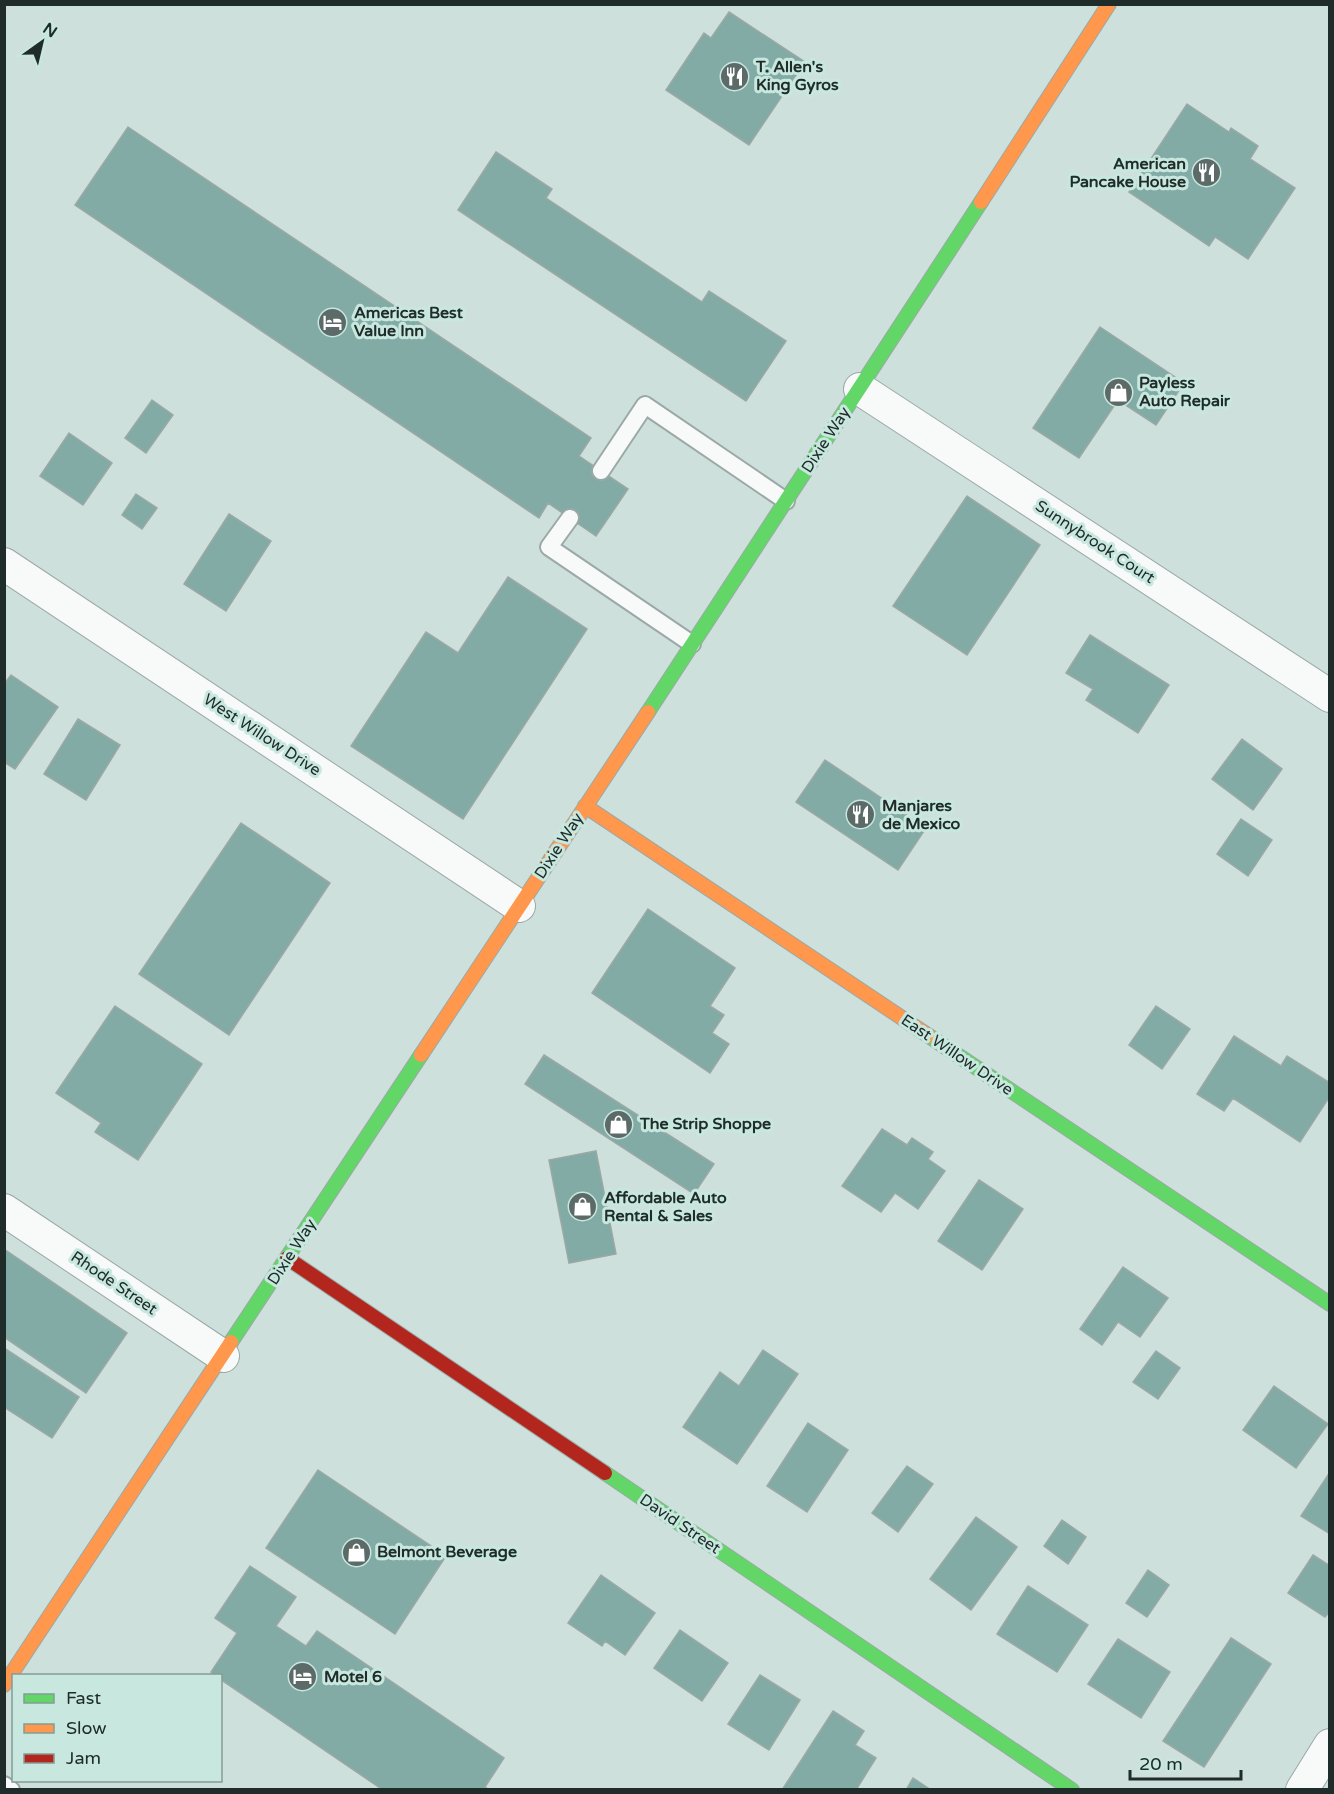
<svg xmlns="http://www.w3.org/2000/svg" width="1334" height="1794" viewBox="0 0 1334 1794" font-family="'Varela Round',sans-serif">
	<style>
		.building { fill: #82aba5; stroke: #9ba8a5; stroke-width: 1.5 }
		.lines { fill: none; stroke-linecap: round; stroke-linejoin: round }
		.lane-casing { stroke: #9ba9a6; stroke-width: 20 }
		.street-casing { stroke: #9ba9a6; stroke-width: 34 }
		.fast-casing { stroke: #9ba9a6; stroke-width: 16 }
		.slow-casing { stroke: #9ba9a6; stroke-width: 16 }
		.jam-casing { stroke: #9ba9a6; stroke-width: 16 }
		.lane { stroke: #f8fafa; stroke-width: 16 }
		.street { stroke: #f8fafa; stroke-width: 32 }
		.fast { stroke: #63d668; stroke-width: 14 }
		.slow { stroke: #ff974d; stroke-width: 14 }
		.jam { stroke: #b3261e; stroke-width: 14 }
		.labels { text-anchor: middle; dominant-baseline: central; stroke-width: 6; stroke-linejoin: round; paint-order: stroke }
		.poi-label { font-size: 16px; font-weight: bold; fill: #202c29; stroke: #c7e7df; text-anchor: start }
		.street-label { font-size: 16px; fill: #202c29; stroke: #c7e7df }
	</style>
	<rect width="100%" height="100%" fill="#cee0dc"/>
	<path class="building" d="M 729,12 L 805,62 L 749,145 L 666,90 L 704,33 L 711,38 Z
		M 1187,104 L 1229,132 L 1231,128 L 1258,146 L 1250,159 L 1295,188 L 1248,259 L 1215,237 L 1209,246 L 1129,192 Z
		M 128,127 L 591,438 L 579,456 L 628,489 L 596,536 L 548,503 L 539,518 L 75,205 Z
		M 496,152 L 552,189 L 546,198 L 702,302 L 709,291 L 786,341 L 746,401 L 458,210 Z
		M 1100,327 L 1184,383 L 1156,425 L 1118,400 L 1079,458 L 1033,428 Z
		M 152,400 L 173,415 L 146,453 L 125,438 Z
		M 69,433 L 112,463 L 83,505 L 40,476 Z
		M 136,494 L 157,508 L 142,529 L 122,515 Z
		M 967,496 L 1040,545 L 967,655 L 893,606 Z
		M 229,514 L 271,541 L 226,611 L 184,584 Z
		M 508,577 L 587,629 L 463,819 L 351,746 L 426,632 L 458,653 Z
		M 1090,635 L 1169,685 L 1138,733 L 1086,700 L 1093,689 L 1066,673 Z
		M 11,675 L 58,707 L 15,769 L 4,762 L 4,684 Z
		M 78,719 L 120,745 L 86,800 L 44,774 Z
		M 1242,739 L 1282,769 L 1253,810 L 1212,779 Z
		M 825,760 L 926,828 L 898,870 L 796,802 Z
		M 1241,819 L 1272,840 L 1248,876 L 1217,854 Z
		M 241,823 L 330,883 L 229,1035 L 139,974 Z
		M 648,909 L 735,968 L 710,1006 L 724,1015 L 712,1033 L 729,1044 L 710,1073 L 592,993 Z
		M 115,1006 L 202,1064 L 138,1160 L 95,1132 L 101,1123 L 56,1093 Z
		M 1156,1006 L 1190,1029 L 1162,1069 L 1129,1045 Z
		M 1234,1036 L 1281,1066 L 1287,1056 L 1330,1083 L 1330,1096 L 1300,1142 L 1233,1098 L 1224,1111 L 1197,1094 Z
		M 544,1055 L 714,1164 L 694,1194 L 525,1084 Z
		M 882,1129 L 907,1145 L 912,1138 L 933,1152 L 928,1159 L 945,1171 L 918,1209 L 895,1193 L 881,1212 L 842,1186 Z
		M 596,1151 L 616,1254 L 569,1263 L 549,1160 Z
		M 979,1180 L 1023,1209 L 982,1270 L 938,1241 Z
		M 4,1249 L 127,1333 L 86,1393 L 4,1337 Z
		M 1123,1267 L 1168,1298 L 1140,1337 L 1118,1322 L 1102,1345 L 1080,1329 Z
		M 4,1348 L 79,1397 L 52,1438 L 4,1407 Z
		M 763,1350 L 798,1374 L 737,1464 L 683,1427 L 720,1372 L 739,1386 Z
		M 1156,1351 L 1180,1368 L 1158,1399 L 1133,1382 Z
		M 1274,1386 L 1328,1424 L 1296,1468 L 1243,1430 Z
		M 808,1423 L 848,1450 L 807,1512 L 767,1486 Z
		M 907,1466 L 933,1484 L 898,1532 L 872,1513 Z
		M 318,1470 L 446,1556 L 395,1634 L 266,1548 Z
		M 1330,1472 L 1330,1534 L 1301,1516 Z
		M 976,1517 L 1017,1547 L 971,1610 L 930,1579 Z
		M 1062,1520 L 1086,1537 L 1068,1564 L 1044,1546 Z
		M 1313,1555 L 1330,1566 L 1330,1611 L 1325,1617 L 1288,1593 Z
		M 250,1566 L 296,1597 L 276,1626 L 306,1646 L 317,1631 L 504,1758 L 485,1787 L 489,1790 L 383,1790 L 220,1679 L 220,1676 L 216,1676 L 211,1672 L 237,1633 L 215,1618 Z
		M 1148,1570 L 1169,1585 L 1147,1617 L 1126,1603 Z
		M 601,1575 L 655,1613 L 625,1655 L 605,1641 L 602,1646 L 568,1623 Z
		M 1028,1586 L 1088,1625 L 1057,1672 L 997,1634 Z
		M 680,1630 L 728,1663 L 702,1701 L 654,1668 Z
		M 1231,1638 L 1271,1664 L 1204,1767 L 1163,1741 Z
		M 1118,1639 L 1170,1672 L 1141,1718 L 1088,1684 Z
		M 760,1675 L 800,1700 L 769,1750 L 728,1724 Z
		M 833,1711 L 864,1731 L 855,1745 L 876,1758 L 856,1790 L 782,1790 Z
		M 913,1778 L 931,1790 L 906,1790 Z"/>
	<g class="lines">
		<defs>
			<path id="lane" d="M 601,471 L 645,405 L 786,501
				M 570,518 L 549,547 L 692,644
				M 4,1785 L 11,1790"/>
			<path id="street" d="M 860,389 L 1330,696
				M 4,564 L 519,906
				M 4,1210 L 223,1356
				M 1302,1790 L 1330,1745"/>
			<path id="fast" d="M 648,712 L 981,202
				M 929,1036 L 1330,1304
				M 231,1342 L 421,1055
				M 605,1473 L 1072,1790"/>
			<path id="slow" d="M 981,202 L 1109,4
				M 585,806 L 929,1036
				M 421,1055 L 648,712
				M 4,1685 L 231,1342"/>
			<path id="jam" d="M 287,1258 L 605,1473"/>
		</defs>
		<use href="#lane" class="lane-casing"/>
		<use href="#street" class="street-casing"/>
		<use href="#fast" class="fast-casing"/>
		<use href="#slow" class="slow-casing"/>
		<use href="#jam" class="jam-casing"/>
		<use href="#lane" class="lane"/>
		<use href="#street" class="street"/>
		<use href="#fast" class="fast"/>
		<use href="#slow" class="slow"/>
		<use href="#jam" class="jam"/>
	</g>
	<defs>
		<symbol id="restaurant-disc" viewBox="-11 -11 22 22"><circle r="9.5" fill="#5d6b68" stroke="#c7e7df"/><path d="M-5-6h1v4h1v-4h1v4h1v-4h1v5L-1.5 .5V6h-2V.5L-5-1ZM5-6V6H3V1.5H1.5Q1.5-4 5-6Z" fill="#fff"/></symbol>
		<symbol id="hotel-disc" viewBox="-11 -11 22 22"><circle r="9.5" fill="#5d6b68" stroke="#c7e7df"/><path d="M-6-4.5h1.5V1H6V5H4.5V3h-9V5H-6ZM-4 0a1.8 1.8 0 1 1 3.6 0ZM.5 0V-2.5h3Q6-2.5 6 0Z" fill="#fff"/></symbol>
		<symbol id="shop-disc" viewBox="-11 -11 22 22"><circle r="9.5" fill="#5d6b68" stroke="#c7e7df"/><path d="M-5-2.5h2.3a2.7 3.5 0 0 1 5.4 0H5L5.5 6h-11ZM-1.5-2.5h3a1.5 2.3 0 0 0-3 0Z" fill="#fff"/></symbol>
	</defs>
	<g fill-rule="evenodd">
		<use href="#restaurant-disc" x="718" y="60" width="33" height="33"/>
		<use href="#restaurant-disc" x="1190" y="156" width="33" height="33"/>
		<use href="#hotel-disc" x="316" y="306" width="33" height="33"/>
		<use href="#shop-disc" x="1102" y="376" width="33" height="33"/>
		<use href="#restaurant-disc" x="844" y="798" width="33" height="33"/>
		<use href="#shop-disc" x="602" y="1108" width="33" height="33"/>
		<use href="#shop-disc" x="566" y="1190" width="33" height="33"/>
		<use href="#shop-disc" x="340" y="1536" width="33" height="33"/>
		<use href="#hotel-disc" x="286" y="1660" width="33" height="33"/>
	</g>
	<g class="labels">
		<g class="poi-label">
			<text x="756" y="67">T. Allen's<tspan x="756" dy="18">King Gyros</tspan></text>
			<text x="1186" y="164" text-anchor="end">American<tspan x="1186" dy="18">Pancake House</tspan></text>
			<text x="354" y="313">Americas Best<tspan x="354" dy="18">Value Inn</tspan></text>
			<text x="1139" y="383">Payless<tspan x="1139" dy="18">Auto Repair</tspan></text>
			<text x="882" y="806">Manjares<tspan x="882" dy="18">de Mexico</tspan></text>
			<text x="640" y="1124">The Strip Shoppe</text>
			<text x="604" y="1198">Affordable Auto<tspan x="604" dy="18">Rental &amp; Sales</tspan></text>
			<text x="377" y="1552">Belmont Beverage</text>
			<text x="324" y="1677">Motel 6</text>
		</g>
		<g class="street-label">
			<text transform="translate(826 440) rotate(-57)">Dixie Way</text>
			<text transform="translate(1095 542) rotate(33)">Sunnybrook Court</text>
			<text transform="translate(262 735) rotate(33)">West Willow Drive</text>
			<text transform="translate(559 846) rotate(-57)">Dixie Way</text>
			<text transform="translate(957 1055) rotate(34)">East Willow Drive</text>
			<text transform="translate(292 1252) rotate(-57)">Dixie Way</text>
			<text transform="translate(114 1283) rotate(34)">Rhode Street</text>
			<text transform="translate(680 1524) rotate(34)">David Street</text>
		</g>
	</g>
	<rect width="1334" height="1794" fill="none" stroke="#202c29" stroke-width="12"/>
	<rect x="12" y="1674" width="210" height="108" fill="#c7e7df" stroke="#849c96" stroke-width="1.5"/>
	<rect x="24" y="1694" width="30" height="9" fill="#63d668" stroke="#849c96" stroke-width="1.5"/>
	<text x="66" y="1704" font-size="18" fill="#202c29">Fast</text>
	<rect x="24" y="1724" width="30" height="9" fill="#ff974d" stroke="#849c96" stroke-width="1.5"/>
	<text x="66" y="1734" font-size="18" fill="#202c29">Slow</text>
	<rect x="24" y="1754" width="30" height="9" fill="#b3261e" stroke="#849c96" stroke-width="1.5"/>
	<text x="66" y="1764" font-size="18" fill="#202c29">Jam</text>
	<g transform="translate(42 42) rotate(34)" stroke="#c7e7df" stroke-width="4.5" paint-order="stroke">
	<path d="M0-4.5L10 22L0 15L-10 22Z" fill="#202c29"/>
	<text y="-9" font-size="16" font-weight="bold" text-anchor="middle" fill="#202c29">N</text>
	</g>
	<path d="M1130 1770v9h111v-9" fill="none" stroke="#202c29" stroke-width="3"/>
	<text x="1139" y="1770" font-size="18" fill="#202c29" stroke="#c7e7df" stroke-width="4.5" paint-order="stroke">20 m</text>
</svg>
